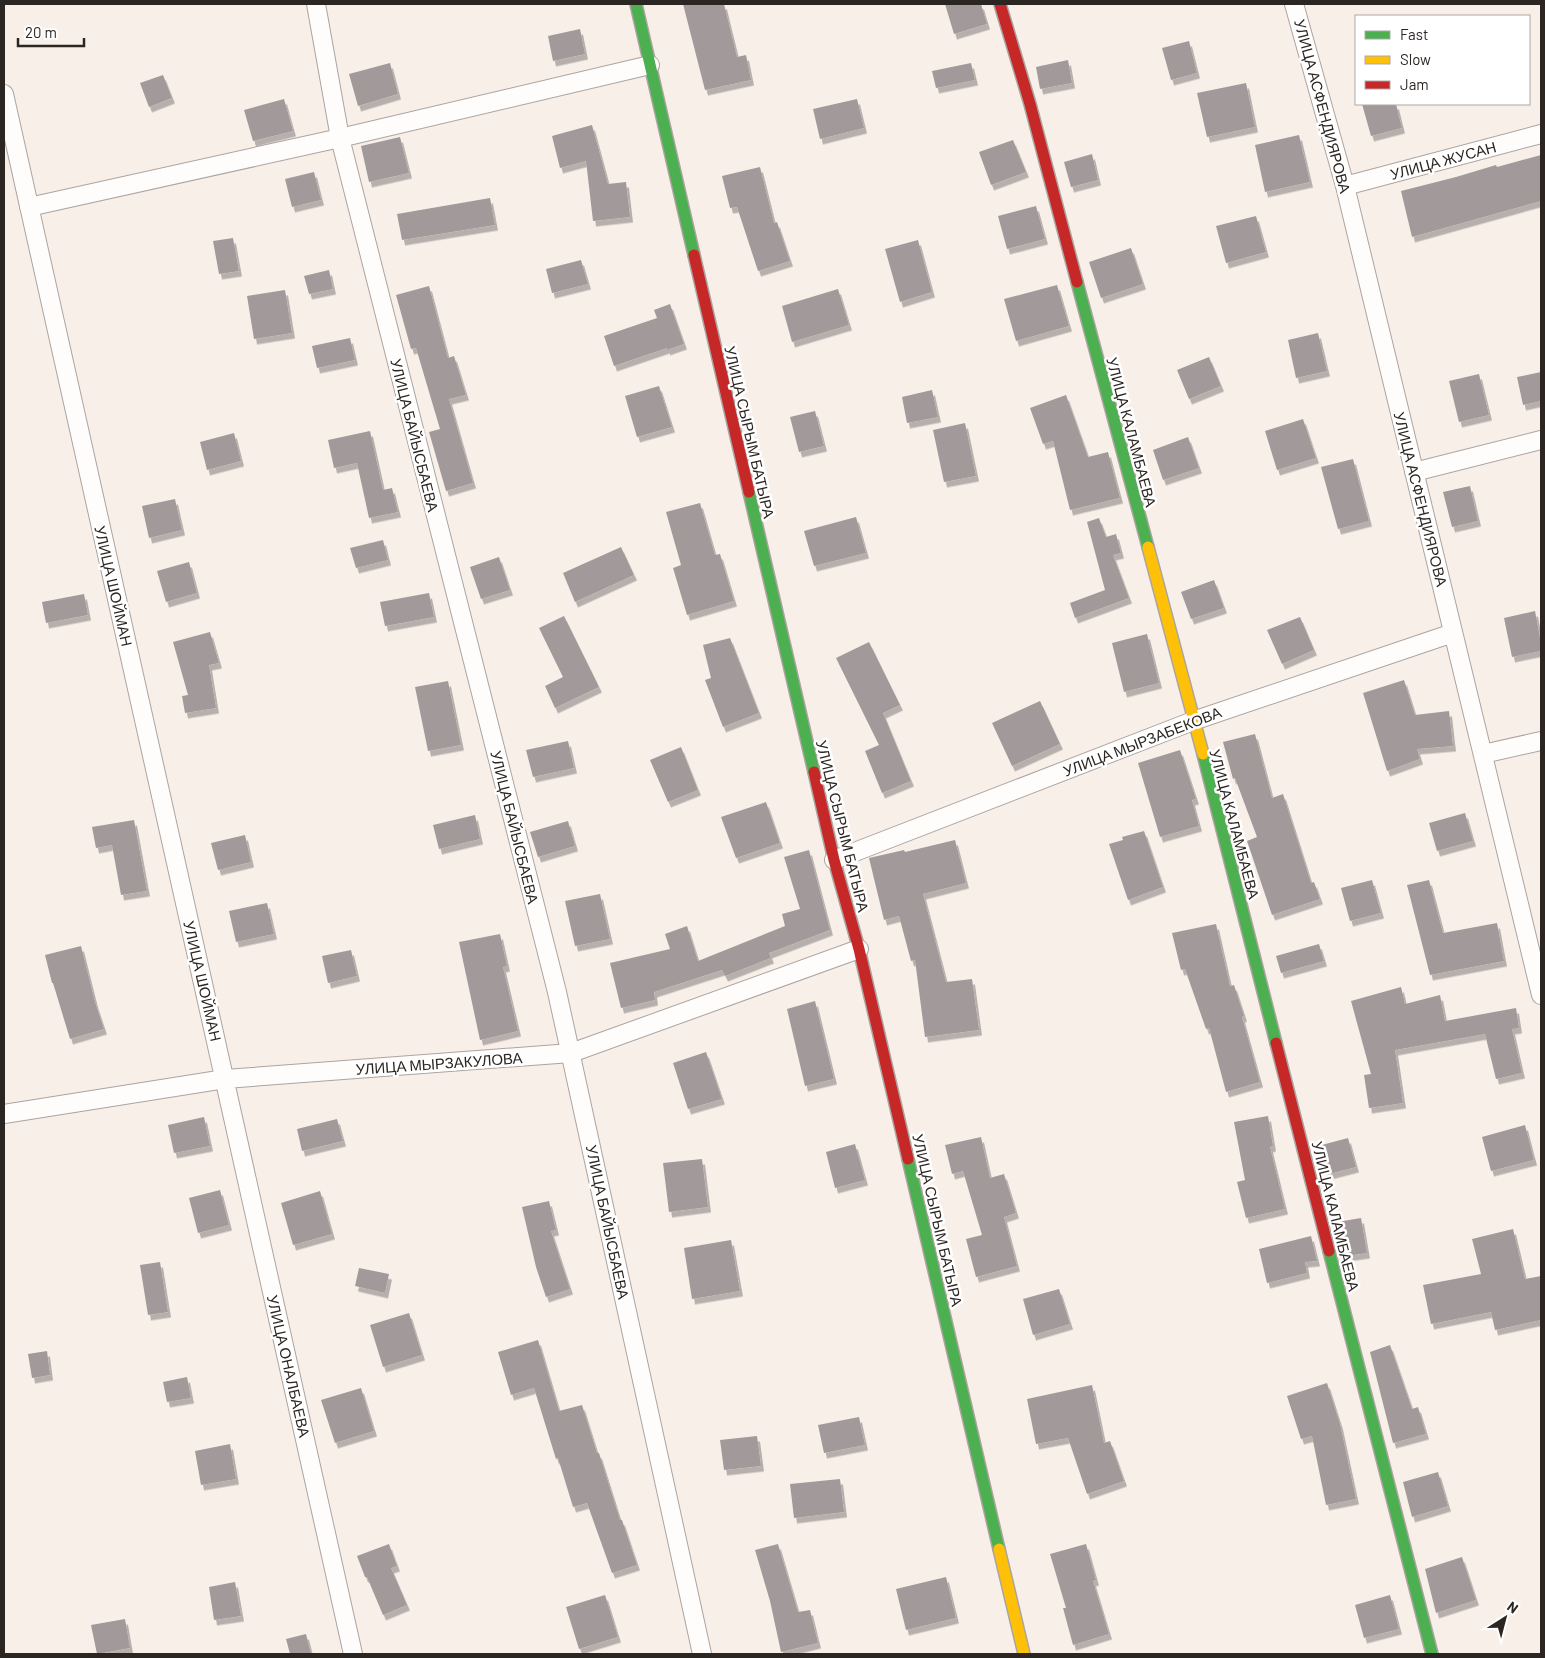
<svg xmlns="http://www.w3.org/2000/svg" width="1545" height="1658" viewBox="0 0 1545 1658" font-family="Barlow,sans-serif">
	<style>
		.building { fill: #a29a9a; filter: url(#shadow) }
		.lines { fill: none; stroke-linecap: round; stroke-linejoin: round }
		.street-casing { stroke: #aba4a0; stroke-width: 20 }
		.fast-casing { stroke: #aba4a0; stroke-width: 14 }
		.slow-casing { stroke: #aba4a0; stroke-width: 14 }
		.jam-casing { stroke: #aba4a0; stroke-width: 14 }
		.street { stroke: #fefdfc; stroke-width: 18 }
		.fast { stroke: #4caf50; stroke-width: 11 }
		.slow { stroke: #ffc107; stroke-width: 11 }
		.jam { stroke: #c62828; stroke-width: 11 }
		.labels { text-anchor: middle; dominant-baseline: central; stroke-width: 5; stroke-linejoin: round; paint-order: stroke }
		.street-label { font-size: 15px; fill: #2c2622; stroke: #fff }
	</style>
	<defs>
		<filter id="shadow"><feDropShadow dx="3" dy="5.5" stdDeviation="0" flood-color="#0004"/></filter>
	</defs>
	<rect width="100%" height="100%" fill="#f9efe9"/>
	<path class="building" d="M 683,4 L 724,4 L 737,57 L 746,55 L 751,80 L 705,90 Z
		M 945,4 L 981,4 L 987,24 L 954,34 Z
		M 580,29 L 585,54 L 553,61 L 548,36 Z
		M 1189,41 L 1197,73 L 1171,80 L 1162,48 Z
		M 1068,60 L 1072,83 L 1040,89 L 1036,67 Z
		M 390,63 L 398,94 L 358,106 L 349,74 Z
		M 971,63 L 975,80 L 936,88 L 932,71 Z
		M 163,75 L 172,98 L 149,107 L 140,83 Z
		M 1246,83 L 1255,127 L 1207,137 L 1197,93 Z
		M 284,99 L 293,131 L 253,141 L 244,110 Z
		M 857,99 L 864,128 L 820,139 L 813,109 Z
		M 1362,104 L 1396,104 L 1402,128 L 1371,136 Z
		M 592,125 L 608,184 L 626,182 L 630,217 L 593,221 L 586,161 L 560,168 L 552,136 Z
		M 1299,135 L 1310,182 L 1265,192 L 1255,145 Z
		M 400,137 L 409,173 L 369,182 L 361,146 Z
		M 1013,140 L 1026,172 L 991,185 L 979,152 Z
		M 1092,154 L 1098,180 L 1071,187 L 1064,162 Z
		M 1541,155 L 1541,201 L 1412,237 L 1401,191 L 1456,177 L 1496,165 L 1497,167 Z
		M 760,167 L 774,223 L 777,222 L 790,261 L 758,271 L 737,207 L 730,208 L 722,176 Z
		M 314,172 L 321,200 L 292,207 L 285,179 Z
		M 490,198 L 495,225 L 402,240 L 397,214 Z
		M 1036,206 L 1045,239 L 1007,249 L 998,216 Z
		M 1256,216 L 1266,252 L 1226,263 L 1216,226 Z
		M 233,238 L 239,271 L 219,274 L 213,241 Z
		M 918,240 L 932,292 L 900,302 L 885,249 Z
		M 1131,248 L 1143,284 L 1101,298 L 1089,262 Z
		M 581,260 L 588,284 L 552,293 L 546,269 Z
		M 329,270 L 333,289 L 309,294 L 304,276 Z
		M 1057,285 L 1069,326 L 1016,341 L 1004,299 Z
		M 429,286 L 448,358 L 454,356 L 466,395 L 449,399 L 473,483 L 446,491 L 429,432 L 440,429 L 416,348 L 411,349 L 396,295 Z
		M 838,289 L 849,325 L 792,342 L 782,306 Z
		M 285,290 L 292,333 L 254,339 L 247,296 Z
		M 670,304 L 684,344 L 667,350 L 667,348 L 614,366 L 604,336 L 657,318 L 654,310 Z
		M 1318,333 L 1327,371 L 1296,378 L 1288,340 Z
		M 350,338 L 355,360 L 317,368 L 312,346 Z
		M 1209,357 L 1221,386 L 1189,399 L 1177,370 Z
		M 1541,372 L 1541,401 L 1523,405 L 1517,377 Z
		M 1479,374 L 1489,415 L 1459,422 L 1449,381 Z
		M 659,386 L 672,427 L 637,437 L 625,396 Z
		M 932,390 L 938,417 L 907,423 L 902,397 Z
		M 1066,395 L 1088,457 L 1108,452 L 1120,498 L 1070,510 L 1053,441 L 1043,444 L 1030,408 Z
		M 815,411 L 824,446 L 799,452 L 790,417 Z
		M 1303,419 L 1316,458 L 1277,470 L 1265,431 Z
		M 965,423 L 976,476 L 944,482 L 933,430 Z
		M 370,431 L 383,490 L 392,488 L 398,512 L 369,518 L 357,463 L 334,468 L 328,440 Z
		M 234,433 L 241,461 L 207,470 L 200,442 Z
		M 1188,437 L 1199,468 L 1163,480 L 1153,450 Z
		M 1353,459 L 1369,521 L 1338,529 L 1321,467 Z
		M 1470,486 L 1478,521 L 1452,527 L 1443,492 Z
		M 175,499 L 182,530 L 149,538 L 142,506 Z
		M 700,503 L 715,555 L 720,554 L 734,601 L 687,615 L 673,568 L 681,565 L 666,512 Z
		M 856,517 L 866,553 L 814,566 L 804,531 Z
		M 1099,518 L 1106,537 L 1116,534 L 1121,553 L 1113,555 L 1129,598 L 1075,618 L 1070,603 L 1105,590 L 1087,522 Z
		M 383,540 L 388,560 L 356,568 L 350,548 Z
		M 621,547 L 634,575 L 575,602 L 563,573 Z
		M 499,557 L 510,590 L 481,599 L 470,567 Z
		M 189,562 L 197,593 L 166,602 L 157,571 Z
		M 1214,580 L 1224,608 L 1191,619 L 1181,592 Z
		M 429,593 L 434,617 L 385,626 L 380,602 Z
		M 84,594 L 88,615 L 46,623 L 42,602 Z
		M 1535,611 L 1541,643 L 1541,651 L 1512,657 L 1504,618 Z
		M 564,616 L 599,687 L 555,708 L 545,686 L 563,677 L 539,628 Z
		M 1300,617 L 1314,650 L 1282,664 L 1267,630 Z
		M 210,632 L 219,663 L 209,665 L 216,708 L 185,713 L 182,696 L 188,695 L 173,642 Z
		M 1147,634 L 1159,683 L 1124,692 L 1112,643 Z
		M 730,638 L 759,713 L 723,727 L 705,680 L 711,678 L 703,645 Z
		M 869,642 L 900,705 L 883,713 L 911,781 L 882,793 L 865,751 L 879,745 L 836,658 Z
		M 1404,680 L 1415,715 L 1449,711 L 1453,746 L 1417,749 L 1420,759 L 1387,771 L 1363,693 Z
		M 448,681 L 461,745 L 428,751 L 415,687 Z
		M 1040,701 L 1060,744 L 1012,766 L 992,723 Z
		M 1255,734 L 1272,798 L 1283,794 L 1311,883 L 1314,882 L 1320,899 L 1272,915 L 1247,841 L 1257,837 L 1235,778 L 1233,779 L 1223,742 Z
		M 568,741 L 574,768 L 533,777 L 526,750 Z
		M 681,747 L 698,790 L 668,802 L 650,760 Z
		M 1180,750 L 1196,799 L 1192,800 L 1199,826 L 1160,837 L 1138,763 Z
		M 766,802 L 780,843 L 736,858 L 721,817 Z
		M 1465,813 L 1473,841 L 1437,851 L 1429,823 Z
		M 475,815 L 480,839 L 439,849 L 433,825 Z
		M 134,820 L 147,891 L 121,895 L 112,845 L 96,848 L 92,827 Z
		M 568,821 L 575,846 L 538,857 L 530,832 Z
		M 1144,831 L 1163,887 L 1128,900 L 1109,844 L 1123,840 L 1122,837 Z
		M 245,835 L 251,862 L 218,870 L 211,843 Z
		M 955,840 L 966,883 L 923,894 L 946,982 L 972,979 L 979,1030 L 925,1037 L 915,960 L 911,961 L 899,916 L 884,920 L 869,858 L 904,850 L 905,852 Z
		M 809,850 L 830,930 L 769,953 L 771,958 L 725,976 L 722,970 L 654,992 L 655,1000 L 621,1008 L 610,963 L 670,949 L 665,934 L 687,926 L 698,961 L 785,926 L 782,914 L 800,909 L 784,857 Z
		M 1372,880 L 1381,913 L 1350,921 L 1341,888 Z
		M 1429,880 L 1443,933 L 1497,923 L 1504,961 L 1430,975 L 1407,885 Z
		M 600,894 L 610,939 L 575,946 L 565,901 Z
		M 267,903 L 274,934 L 236,942 L 229,911 Z
		M 1216,924 L 1230,986 L 1234,985 L 1244,1016 L 1242,1017 L 1260,1082 L 1226,1092 L 1209,1028 L 1206,1029 L 1185,969 L 1181,970 L 1172,933 Z
		M 500,934 L 507,966 L 503,967 L 518,1031 L 480,1040 L 459,942 Z
		M 1319,944 L 1324,961 L 1281,973 L 1276,956 Z
		M 81,946 L 95,1002 L 104,1029 L 70,1039 L 53,983 L 52,983 L 45,955 Z
		M 351,950 L 357,976 L 328,983 L 322,956 Z
		M 1401,987 L 1405,1004 L 1440,995 L 1445,1021 L 1516,1008 L 1519,1028 L 1512,1029 L 1522,1073 L 1496,1079 L 1485,1034 L 1395,1050 L 1403,1103 L 1369,1108 L 1364,1075 L 1371,1074 L 1351,1001 Z
		M 815,1001 L 834,1079 L 805,1086 L 787,1009 Z
		M 706,1052 L 722,1099 L 688,1109 L 673,1063 Z
		M 1268,1116 L 1273,1146 L 1270,1147 L 1285,1209 L 1246,1218 L 1237,1182 L 1245,1180 L 1234,1122 Z
		M 204,1117 L 210,1146 L 174,1153 L 168,1125 Z
		M 337,1119 L 343,1141 L 302,1151 L 297,1129 Z
		M 1525,1125 L 1534,1160 L 1491,1171 L 1482,1137 Z
		M 981,1137 L 990,1178 L 1004,1174 L 1016,1213 L 1004,1217 L 1017,1266 L 976,1277 L 966,1239 L 982,1235 L 963,1171 L 952,1174 L 945,1145 Z
		M 1348,1138 L 1356,1167 L 1325,1175 L 1318,1146 Z
		M 855,1144 L 865,1180 L 835,1188 L 826,1152 Z
		M 702,1159 L 708,1207 L 669,1212 L 663,1163 Z
		M 220,1190 L 229,1225 L 198,1233 L 189,1198 Z
		M 320,1191 L 332,1234 L 293,1245 L 281,1203 Z
		M 549,1201 L 556,1230 L 551,1231 L 570,1289 L 546,1297 L 536,1267 L 522,1207 Z
		M 1361,1218 L 1367,1253 L 1346,1256 L 1337,1222 Z
		M 1513,1229 L 1525,1279 L 1541,1276 L 1541,1320 L 1495,1330 L 1491,1312 L 1431,1324 L 1423,1285 L 1481,1274 L 1472,1239 Z
		M 1311,1236 L 1317,1261 L 1305,1262 L 1307,1273 L 1267,1283 L 1259,1249 Z
		M 731,1240 L 740,1291 L 692,1299 L 684,1248 Z
		M 160,1262 L 168,1312 L 148,1315 L 140,1265 Z
		M 359,1268 L 389,1274 L 385,1293 L 355,1286 Z
		M 1059,1289 L 1070,1324 L 1033,1335 L 1023,1299 Z
		M 409,1313 L 422,1355 L 383,1367 L 370,1325 Z
		M 538,1340 L 559,1411 L 582,1405 L 597,1453 L 599,1453 L 620,1520 L 622,1520 L 637,1565 L 612,1573 L 587,1503 L 573,1507 L 558,1458 L 556,1459 L 534,1388 L 511,1395 L 498,1352 Z
		M 1390,1345 L 1412,1409 L 1418,1407 L 1426,1434 L 1393,1443 L 1370,1352 Z
		M 47,1351 L 50,1375 L 32,1378 L 28,1354 Z
		M 187,1377 L 191,1398 L 167,1402 L 163,1382 Z
		M 1327,1383 L 1340,1424 L 1356,1499 L 1326,1505 L 1312,1436 L 1301,1439 L 1287,1396 Z
		M 1092,1385 L 1104,1443 L 1110,1441 L 1124,1481 L 1087,1494 L 1068,1438 L 1036,1444 L 1027,1399 Z
		M 361,1388 L 374,1431 L 335,1443 L 321,1400 Z
		M 859,1417 L 865,1445 L 824,1453 L 818,1425 Z
		M 757,1436 L 761,1466 L 724,1470 L 720,1440 Z
		M 230,1444 L 236,1479 L 201,1485 L 195,1451 Z
		M 1438,1472 L 1448,1506 L 1412,1517 L 1403,1482 Z
		M 840,1479 L 844,1512 L 794,1518 L 790,1484 Z
		M 389,1544 L 397,1566 L 391,1568 L 407,1605 L 383,1615 L 367,1577 L 365,1577 L 357,1556 Z
		M 778,1544 L 798,1612 L 810,1610 L 818,1643 L 781,1652 L 770,1601 L 755,1550 Z
		M 1086,1544 L 1096,1580 L 1093,1581 L 1109,1634 L 1073,1645 L 1063,1608 L 1066,1608 L 1050,1554 Z
		M 1462,1557 L 1476,1600 L 1436,1613 L 1425,1569 Z
		M 946,1577 L 956,1618 L 906,1630 L 896,1589 Z
		M 235,1582 L 241,1616 L 214,1620 L 209,1587 Z
		M 605,1595 L 618,1637 L 579,1649 L 566,1607 Z
		M 1390,1595 L 1399,1629 L 1364,1638 L 1355,1605 Z
		M 125,1619 L 130,1648 L 97,1654 L 91,1625 Z
		M 306,1634 L 311,1654 L 290,1654 L 286,1639 Z"/>
	<g class="lines">
		<defs>
			<path id="street" d="M 316,4 L 340,138 L 557,992 L 702,1654
				M 1294,4 L 1345,186 L 1541,995
				M 4,94 L 353,1654
				M 1345,186 L 1541,134
				M 29,207 L 340,138 L 650,65
				M 1414,472 L 1541,440
				M 1483,754 L 1541,741
				M 834,860 L 1193,721 L 1453,633
				M 4,1114 L 225,1079 L 571,1053 L 859,949"/>
			<path id="fast" d="M 636,4 L 694,255
				M 1077,282 L 1148,547
				M 749,492 L 814,772
				M 1203,754 L 1276,1043
				M 908,1159 L 999,1549
				M 1329,1251 L 1432,1654"/>
			<path id="slow" d="M 1148,547 L 1203,754
				M 999,1549 L 1024,1654"/>
			<path id="jam" d="M 1000,4 L 1030,104 L 1077,282
				M 694,255 L 749,492
				M 814,772 L 834,860 L 859,949 L 908,1159
				M 1276,1043 L 1329,1251"/>
		</defs>
		<use href="#street" class="street-casing"/>
		<use href="#fast" class="fast-casing"/>
		<use href="#slow" class="slow-casing"/>
		<use href="#jam" class="jam-casing"/>
		<use href="#street" class="street"/>
		<use href="#fast" class="fast"/>
		<use href="#slow" class="slow"/>
		<use href="#jam" class="jam"/>
	</g>
	<g class="labels">
		<g class="street-label">
			<text transform="translate(1323 106) rotate(75)">УЛИЦА АСФЕНДИЯРОВА</text>
			<text transform="translate(1443 160) rotate(-15)">УЛИЦА ЖУСАН</text>
			<text transform="translate(750 432) rotate(77)">УЛИЦА СЫРЫМ БАТЫРА</text>
			<text transform="translate(1132 432) rotate(75)">УЛИЦА КАЛАМБАЕВА</text>
			<text transform="translate(415 435) rotate(76)">УЛИЦА БАЙЫСБАЕВА</text>
			<text transform="translate(1421 499) rotate(76)">УЛИЦА АСФЕНДИЯРОВА</text>
			<text transform="translate(114 586) rotate(77)">УЛИЦА ШОЙМАН</text>
			<text transform="translate(1142 741) rotate(-21)">УЛИЦА МЫРЗАБЕКОВА</text>
			<text transform="translate(1235 824) rotate(75)">УЛИЦА КАЛАМБАЕВА</text>
			<text transform="translate(843 826) rotate(76)">УЛИЦА СЫРЫМ БАТЫРА</text>
			<text transform="translate(515 827) rotate(76)">УЛИЦА БАЙЫСБАЕВА</text>
			<text transform="translate(203 981) rotate(77)">УЛИЦА ШОЙМАН</text>
			<text transform="translate(439 1063) rotate(-4)">УЛИЦА МЫРЗАКУЛОВА</text>
			<text transform="translate(1336 1216) rotate(76)">УЛИЦА КАЛАМБАЕВА</text>
			<text transform="translate(938 1220) rotate(77)">УЛИЦА СЫРЫМ БАТЫРА</text>
			<text transform="translate(608 1222) rotate(78)">УЛИЦА БАЙЫСБАЕВА</text>
			<text transform="translate(289 1366) rotate(77)">УЛИЦА ОНАЛБАЕВА</text>
		</g>
	</g>
	<rect width="1545" height="1658" fill="none" stroke="#2c2622" stroke-width="10"/>
	<rect x="1355" y="15" width="175" height="90" fill="#ffffff" stroke="#aba8a7"/>
	<rect x="1365" y="31" width="25" height="8" fill="#4caf50" stroke="#aba8a7"/>
	<text x="1400" y="40" font-size="15" fill="#2c2622">Fast</text>
	<rect x="1365" y="56" width="25" height="8" fill="#ffc107" stroke="#aba8a7"/>
	<text x="1400" y="65" font-size="15" fill="#2c2622">Slow</text>
	<rect x="1365" y="81" width="25" height="8" fill="#c62828" stroke="#aba8a7"/>
	<text x="1400" y="90" font-size="15" fill="#2c2622">Jam</text>
	<g transform="translate(1505 1618) rotate(36)" stroke="#ffffff" stroke-width="4" paint-order="stroke">
	<path d="M0-4L9 19L0 12L-9 19Z" fill="#2c2622"/>
	<text y="-8" font-size="14" font-weight="bold" text-anchor="middle" fill="#2c2622">N</text>
	</g>
	<path d="M18 38v8h66v-8" fill="none" stroke="#2c2622" stroke-width="2.5"/>
	<text x="25" y="38" font-size="15" fill="#2c2622" stroke="#ffffff" stroke-width="4" paint-order="stroke">20 m</text>
</svg>
